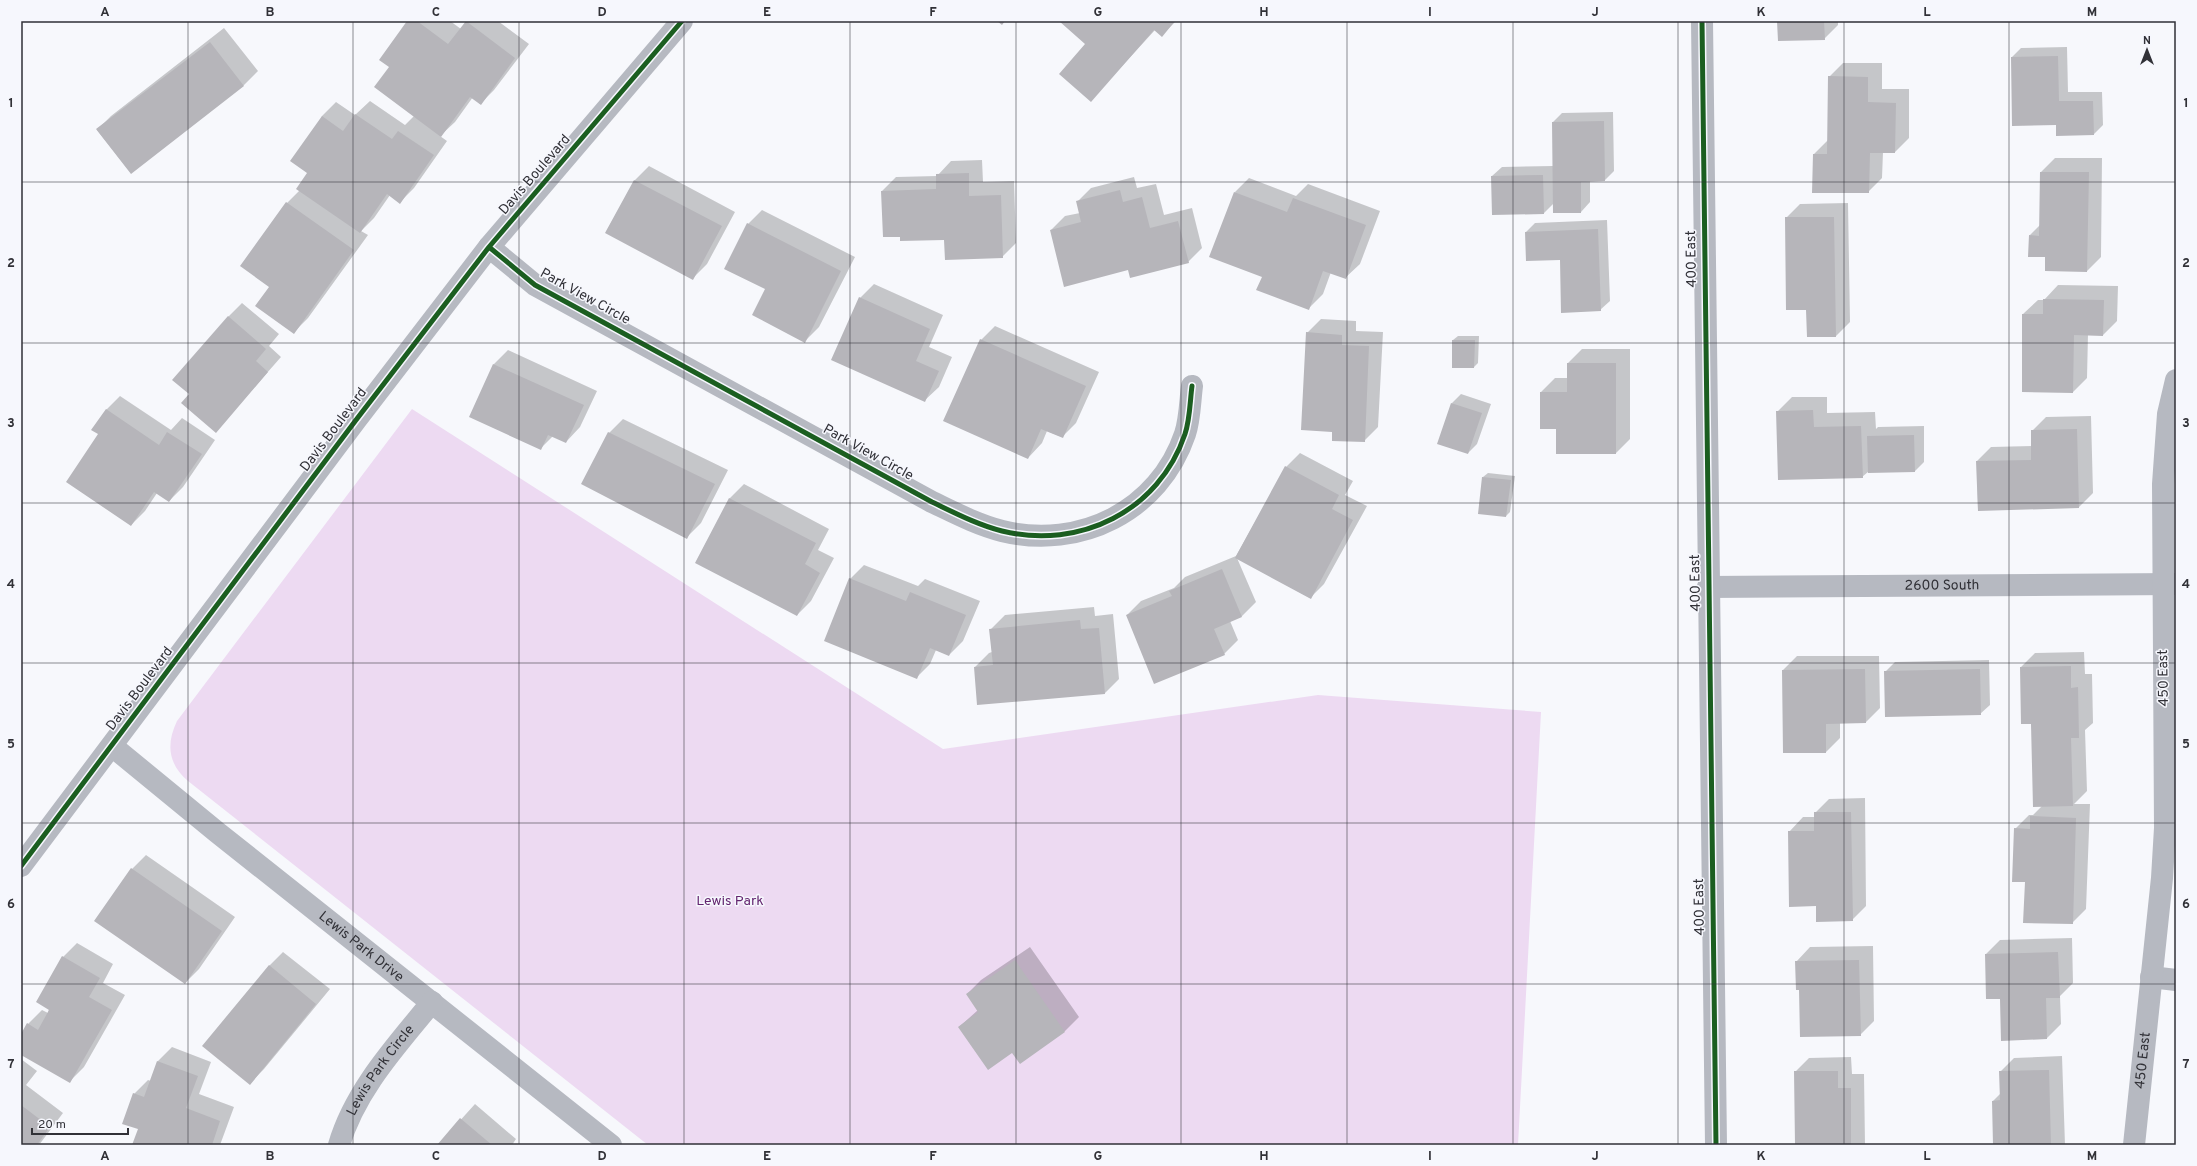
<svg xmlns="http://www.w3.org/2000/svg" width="2197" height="1166" viewBox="0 0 2197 1166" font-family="Overpass,sans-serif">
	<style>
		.green { fill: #eddaf2 }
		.shadow { fill: #0003 }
		.building { fill: #b6b5ba }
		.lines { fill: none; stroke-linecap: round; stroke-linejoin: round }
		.minor { stroke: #b6b9c1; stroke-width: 22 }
		.tertiary { stroke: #b6b9c1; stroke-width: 22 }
		.cycleway-casing { stroke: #f6f7fd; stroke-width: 8 }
		.cycleway { stroke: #1b5e20; stroke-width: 5 }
		.grid { fill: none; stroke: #313137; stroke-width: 1; stroke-opacity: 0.55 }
		.labels { text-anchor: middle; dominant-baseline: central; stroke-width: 3; stroke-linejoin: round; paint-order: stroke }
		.street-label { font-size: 14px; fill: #313137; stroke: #f6f7fd }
		.park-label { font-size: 14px; fill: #63246f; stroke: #f6f7fd }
		.neatline { fill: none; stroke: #313137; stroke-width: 1.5 }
		.grid-label { font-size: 13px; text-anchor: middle; font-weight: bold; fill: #313137 }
	</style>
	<rect width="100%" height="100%" fill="#f7f8fc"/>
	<path class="green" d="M 412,409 L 943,749 L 1318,695 L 1541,712 L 1518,1145 L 648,1145 L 188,781 C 168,764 166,744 177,721 Z"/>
	<path class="shadow" d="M 409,21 L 450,21 L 461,29 L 467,21 L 498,21 L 529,44 L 494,90 L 480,104 L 473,97 L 455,122 L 440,136 L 447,141 L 414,188 L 400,202 L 390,195 L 374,218 L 361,231 L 368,235 L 308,318 L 294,332 L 271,286 L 242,266 L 287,203 L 300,190 L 308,172 L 322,116 L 336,102 L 355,115 L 370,101 L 405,125 L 414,116 L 391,67 Z
		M 1061,21 L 1176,21 L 1162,35 L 1155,30 L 1091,100 L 1087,44 Z
		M 1778,21 L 1838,21 L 1838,25 L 1824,39 Z
		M 224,28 L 258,71 L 244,85 L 131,173 L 97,130 L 111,116 Z
		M 2067,47 L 2068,92 L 2102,92 L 2103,125 L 2094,134 L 2057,124 L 2012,57 L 2021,48 Z
		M 1843,63 L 1882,63 L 1882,89 L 1909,89 L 1909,138 L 1895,152 L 1883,152 L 1882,178 L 1868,192 L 1814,154 L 1828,140 L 1829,77 Z
		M 1613,112 L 1614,171 L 1605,180 L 1590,180 L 1590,202 L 1581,212 L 1554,203 L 1544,213 L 1492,176 L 1502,167 L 1553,166 L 1553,122 L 1562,113 Z
		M 2055,158 L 2102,158 L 2101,257 L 2087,271 L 2046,256 L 2030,235 L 2040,225 L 2041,172 Z
		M 982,160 L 983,182 L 1014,181 L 1016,243 L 1002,257 L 945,239 L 901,236 L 882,191 L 896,177 L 937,176 L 951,161 Z
		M 649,166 L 735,212 L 707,264 L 693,278 L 606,232 L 635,180 Z
		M 1134,177 L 1137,188 L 1156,184 L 1164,215 L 1192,208 L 1202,248 L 1188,262 L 1129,269 L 1051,230 L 1065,216 L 1080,213 L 1077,202 L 1091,188 Z
		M 1249,178 L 1296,196 L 1308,184 L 1380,211 L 1360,264 L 1345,278 L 1331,272 L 1323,294 L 1309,308 L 1263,276 L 1235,192 Z
		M 1848,203 L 1850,322 L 1836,336 L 1807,309 L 1786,218 L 1800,204 Z
		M 762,210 L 855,257 L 819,327 L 805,341 L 766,289 L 748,224 Z
		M 1607,220 L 1610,301 L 1600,310 L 1561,259 L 1526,232 L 1535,223 Z
		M 874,284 L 943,315 L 929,347 L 952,357 L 939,387 L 924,401 L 860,298 Z
		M 2058,285 L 2118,286 L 2117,321 L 2103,335 L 2088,334 L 2087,378 L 2073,392 L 2023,314 L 2038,300 L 2044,300 Z
		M 242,303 L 279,334 L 269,346 L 281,357 L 216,431 L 190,394 L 228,317 Z
		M 1321,319 L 1356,321 L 1356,331 L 1383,332 L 1378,427 L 1364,441 L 1333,431 L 1307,333 Z
		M 995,326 L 1099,372 L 1076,423 L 1062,437 L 1047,431 L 1042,443 L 1028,458 L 981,340 Z
		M 1458,336 L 1479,336 L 1478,363 L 1474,367 L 1453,340 Z
		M 1582,349 L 1630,349 L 1630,439 L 1616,453 L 1557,428 L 1541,392 L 1555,378 L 1568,378 L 1568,363 Z
		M 508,350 L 597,391 L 580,427 L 566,442 L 553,436 L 541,448 L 471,416 L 494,364 Z
		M 1461,394 L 1491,404 L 1477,444 L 1468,453 L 1452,403 Z
		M 120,396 L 171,430 L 182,418 L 215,440 L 183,487 L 169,501 L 157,493 L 145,511 L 131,525 L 100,434 L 106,410 Z
		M 1792,397 L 1827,397 L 1827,413 L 1875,412 L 1876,429 L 1878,427 L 1924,426 L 1924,462 L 1915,471 L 1868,472 L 1862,477 L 1778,411 Z
		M 2091,416 L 2093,493 L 2079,507 L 1978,510 L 1977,461 L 1991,447 L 2032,446 L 2032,431 L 2046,417 Z
		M 623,419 L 728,470 L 701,523 L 687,537 L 609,433 Z
		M 1300,453 L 1353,481 L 1345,495 L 1367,506 L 1324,584 L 1310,598 L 1237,558 L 1256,602 L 1242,616 L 1230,621 L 1238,640 L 1224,654 L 1127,615 L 1141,601 L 1174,588 L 1185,577 L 1236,556 L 1286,467 Z
		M 1488,473 L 1515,476 L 1510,512 L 1506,516 L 1483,477 Z
		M 744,484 L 829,529 L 818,550 L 834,558 L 811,601 L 797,615 L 696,562 L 730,498 Z
		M 864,565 L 918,586 L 925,579 L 980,601 L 963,641 L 949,655 L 936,650 L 930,664 L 916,678 L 850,579 Z
		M 1094,607 L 1095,616 L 1113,614 L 1119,679 L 1105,693 L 978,704 L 975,667 L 989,653 L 992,652 L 990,630 L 1005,615 Z
		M 2084,652 L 2085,674 L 2092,674 L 2093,723 L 2085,730 L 2087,791 L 2074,804 L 2090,804 L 2086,909 L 2072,923 L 2026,881 L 2015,829 L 2029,815 L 2033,815 L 2042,806 L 2031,723 L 2021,667 L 2035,653 Z
		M 1797,656 L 1879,656 L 1880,708 L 1866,722 L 1840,722 L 1840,738 L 1826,752 L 1783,670 Z
		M 1989,660 L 1990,705 L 1980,714 L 1886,671 L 1895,662 Z
		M 1865,798 L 1866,906 L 1852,920 L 1817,905 L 1789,832 L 1803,817 L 1815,817 L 1815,813 L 1829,799 Z
		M 146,855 L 235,917 L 199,969 L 185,983 L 132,869 Z
		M 2072,938 L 2073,983 L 2060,996 L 2061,1024 L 2047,1038 L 2002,1040 L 2001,998 L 1986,954 L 2000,940 Z
		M 77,943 L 113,964 L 103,983 L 125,995 L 84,1067 L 70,1081 L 21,1053 L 21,1036 L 28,1024 L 42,1010 L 48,1013 L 63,957 Z
		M 1873,946 L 1874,1021 L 1860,1035 L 1800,989 L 1796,962 L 1810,947 Z
		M 1030,947 L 1079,1017 L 1065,1031 L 1020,1063 L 1012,1051 L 959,1027 L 978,1010 L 967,994 L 981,980 Z
		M 283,952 L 330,989 L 264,1069 L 250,1083 L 269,966 Z
		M 172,1047 L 211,1062 L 199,1094 L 234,1107 L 220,1145 L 133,1145 L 139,1129 L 134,1094 L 148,1080 L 151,1081 L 158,1061 Z
		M 2062,1056 L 2065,1145 L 1994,1145 L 1993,1101 L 2001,1093 L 2000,1072 L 2014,1058 Z
		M 1851,1057 L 1852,1074 L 1864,1074 L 1865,1145 L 1796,1145 L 1795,1072 L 1809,1058 Z
		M 21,1059 L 37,1071 L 26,1085 L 63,1113 L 39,1145 L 21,1145 Z
		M 475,1104 L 516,1139 L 512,1145 L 438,1145 Z"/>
	<path class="building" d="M 407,21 L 417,21 L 448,44 L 466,21 L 515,58 L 481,105 L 470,97 L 441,137 L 374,87 L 389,67 L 379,60 Z
		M 997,21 L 1005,21 L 1002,25 Z
		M 1059,21 L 1175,21 L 1162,37 L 1154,30 L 1091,102 L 1059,74 L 1085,44 Z
		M 1777,21 L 1824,21 L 1825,40 L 1778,41 Z
		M 210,42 L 244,86 L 131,174 L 96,129 Z
		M 2058,56 L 2059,101 L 2093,101 L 2094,135 L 2056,136 L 2056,125 L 2012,126 L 2011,57 Z
		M 1828,76 L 1868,77 L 1868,102 L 1896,103 L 1895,153 L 1870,153 L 1869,193 L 1812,193 L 1813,154 L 1827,154 Z
		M 355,114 L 392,139 L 398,131 L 434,155 L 400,204 L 387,194 L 360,233 L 296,189 L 307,173 L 290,161 L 322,116 L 343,131 Z
		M 1604,121 L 1605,181 L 1581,182 L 1581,213 L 1553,213 L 1552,122 Z
		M 2040,172 L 2089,172 L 2087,272 L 2045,271 L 2045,257 L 2028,257 L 2029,235 L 2039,236 Z
		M 969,173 L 969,196 L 1001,195 L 1003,258 L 945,260 L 944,240 L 900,241 L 900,237 L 883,237 L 881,191 L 936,189 L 936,174 Z
		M 1543,175 L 1544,214 L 1492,215 L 1491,176 Z
		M 634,180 L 722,226 L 693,280 L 605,233 Z
		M 1120,190 L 1123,202 L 1142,197 L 1150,228 L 1178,221 L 1189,263 L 1130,278 L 1128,270 L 1064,287 L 1050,230 L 1081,222 L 1076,201 Z
		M 1234,192 L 1287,212 L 1293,198 L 1366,225 L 1346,279 L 1323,271 L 1309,310 L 1256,290 L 1262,277 L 1209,257 Z
		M 286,202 L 354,250 L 294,334 L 255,306 L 269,287 L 240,266 Z
		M 1785,217 L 1834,217 L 1836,337 L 1807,337 L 1806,310 L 1786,310 Z
		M 747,223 L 841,271 L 805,343 L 752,315 L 765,289 L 724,269 Z
		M 1598,229 L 1601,311 L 1561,313 L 1560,260 L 1526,261 L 1525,232 Z
		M 859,297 L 930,329 L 916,361 L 939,371 L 925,402 L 831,360 Z
		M 2043,299 L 2104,300 L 2103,336 L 2074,335 L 2073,393 L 2022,392 L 2022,314 L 2043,314 Z
		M 228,316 L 266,349 L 256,361 L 268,372 L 216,433 L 181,403 L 189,394 L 172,380 Z
		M 1306,332 L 1342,335 L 1342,345 L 1369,346 L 1365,442 L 1332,441 L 1332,432 L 1301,430 Z
		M 980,339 L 1086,386 L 1063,438 L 1041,429 L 1028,459 L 943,421 Z
		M 1452,340 L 1475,340 L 1474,368 L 1452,368 Z
		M 1567,363 L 1616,363 L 1616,454 L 1556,454 L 1556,429 L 1540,429 L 1540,392 L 1567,392 Z
		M 493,364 L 584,405 L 566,443 L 548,435 L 541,450 L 469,417 Z
		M 1451,403 L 1482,413 L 1468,454 L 1437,444 Z
		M 106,409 L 159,445 L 167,432 L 202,454 L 169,502 L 154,492 L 131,526 L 66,482 L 98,434 L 91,430 Z
		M 1813,410 L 1814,427 L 1861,426 L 1863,478 L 1778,480 L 1776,411 Z
		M 2077,429 L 2079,508 L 1978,511 L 1976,461 L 2031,460 L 2031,430 Z
		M 608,432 L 715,484 L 687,539 L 581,484 Z
		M 1914,435 L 1915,472 L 1868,473 L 1867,436 Z
		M 1285,466 L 1339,495 L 1332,509 L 1353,520 L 1311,599 L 1235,558 Z
		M 1482,477 L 1511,480 L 1506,517 L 1478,514 Z
		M 729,498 L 816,543 L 805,564 L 820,573 L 797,616 L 695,563 Z
		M 1222,569 L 1242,617 L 1214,629 L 1225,655 L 1154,684 L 1126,615 L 1172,596 L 1169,591 Z
		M 849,578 L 906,601 L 910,592 L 966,615 L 949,656 L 930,648 L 917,679 L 824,641 Z
		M 1080,620 L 1081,629 L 1099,628 L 1105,694 L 977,705 L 974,667 L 993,665 L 989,629 Z
		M 2071,666 L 2071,688 L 2078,687 L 2079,738 L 2071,738 L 2073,806 L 2033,807 L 2031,724 L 2021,724 L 2020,667 Z
		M 1865,669 L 1866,723 L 1826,724 L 1826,753 L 1783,753 L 1782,670 Z
		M 1980,669 L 1981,715 L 1885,717 L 1884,671 Z
		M 1814,812 L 1851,812 L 1853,921 L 1816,922 L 1816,906 L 1789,907 L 1788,831 L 1814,831 Z
		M 2030,816 L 2076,818 L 2073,924 L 2023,923 L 2025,882 L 2012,882 L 2014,828 L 2030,829 Z
		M 131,868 L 222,931 L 185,984 L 94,921 Z
		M 2058,952 L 2060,998 L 2046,998 L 2047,1039 L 2001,1041 L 2000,999 L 1986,999 L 1985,954 Z
		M 62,956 L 100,978 L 89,997 L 112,1010 L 70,1083 L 21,1055 L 21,1034 L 27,1023 L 38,1030 L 49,1010 L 36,1002 Z
		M 1015,960 L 1065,1032 L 1020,1064 L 1012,1053 L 988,1070 L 958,1027 L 978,1012 L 966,994 Z
		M 1859,960 L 1861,1036 L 1800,1037 L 1799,990 L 1796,990 L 1795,961 Z
		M 269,965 L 316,1004 L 250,1085 L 202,1046 Z
		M 157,1061 L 198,1076 L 186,1108 L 220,1121 L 212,1145 L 132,1145 L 138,1129 L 122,1124 L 133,1093 L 144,1097 Z
		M 2049,1070 L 2051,1145 L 1993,1145 L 1992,1101 L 2000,1100 L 1999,1071 Z
		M 1794,1071 L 1838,1071 L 1838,1088 L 1851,1088 L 1851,1145 L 1795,1145 Z
		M 21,1105 L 50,1127 L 37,1145 L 21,1145 Z
		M 460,1118 L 492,1145 L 437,1145 Z"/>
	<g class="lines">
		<g class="minor">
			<path d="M 489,247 L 535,285 L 932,502 C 955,513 978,525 1002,531 C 1080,550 1159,511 1185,434 C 1190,419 1190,401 1192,386"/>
			<path id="s1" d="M 1708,587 L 2176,584"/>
			<path id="s2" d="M 112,746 L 218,833 L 611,1145"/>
			<path d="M 2151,977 L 2176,980"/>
			<path id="s3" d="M 339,1145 C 355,1090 397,1045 432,1002"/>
			<path id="s4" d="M 2134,1145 L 2162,878 L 2165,828 L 2163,484 L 2168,414 L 2176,380"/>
		</g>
		<path class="tertiary" d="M 1702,21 L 1716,1145
			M 21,866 L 356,420 L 489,247 L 682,21"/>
		<defs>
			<path id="cycleway" d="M 1702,21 L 1716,1145
				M 489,247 L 535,285 L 932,502 C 955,513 978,525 1002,531 C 1080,550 1159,511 1185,434 C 1190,419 1190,401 1192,386
				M 21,866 L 356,420 L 489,247 L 682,21"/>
		</defs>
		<use href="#cycleway" class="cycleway-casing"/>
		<use href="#cycleway" class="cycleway"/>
	</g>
	<path class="grid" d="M 188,21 L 188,1145M 353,21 L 353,1145M 519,21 L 519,1145M 684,21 L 684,1145M 850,21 L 850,1145M 1016,21 L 1016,1145M 1181,21 L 1181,1145M 1347,21 L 1347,1145M 1513,21 L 1513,1145M 1678,21 L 1678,1145M 1844,21 L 1844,1145M 2009,21 L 2009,1145M 21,182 L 2176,182M 21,343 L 2176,343M 21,503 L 2176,503M 21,663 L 2176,663M 21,823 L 2176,823M 21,984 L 2176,984"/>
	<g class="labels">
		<g class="street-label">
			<text transform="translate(535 175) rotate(-49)">Davis Boulevard</text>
			<text transform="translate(1692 259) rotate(-91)">400 East</text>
			<text transform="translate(585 297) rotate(29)">Park View Circle</text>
			<text transform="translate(334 430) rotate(-53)">Davis Boulevard</text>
			<text transform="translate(868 453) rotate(29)">Park View Circle</text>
			<text transform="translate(1696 583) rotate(-91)">400 East</text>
			<text stroke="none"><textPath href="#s1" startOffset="234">2600 South</textPath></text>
			<text transform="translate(2164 678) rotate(-91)">450 East</text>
			<text transform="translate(140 689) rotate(-53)">Davis Boulevard</text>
			<text transform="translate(1700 907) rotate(-91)">400 East</text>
			<text stroke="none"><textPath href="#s2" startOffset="320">Lewis Park Drive</textPath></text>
			<text stroke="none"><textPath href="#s4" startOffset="85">450 East</textPath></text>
			<text stroke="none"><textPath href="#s3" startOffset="86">Lewis Park Circle</textPath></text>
		</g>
		<g class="park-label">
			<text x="730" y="901">Lewis Park</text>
		</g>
	</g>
	<rect width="2197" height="1166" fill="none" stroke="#f6f7fd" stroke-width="44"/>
	<g transform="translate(2147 50)" stroke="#f6f7fd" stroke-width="3" paint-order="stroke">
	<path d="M0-3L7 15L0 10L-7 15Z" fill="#313137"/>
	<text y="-6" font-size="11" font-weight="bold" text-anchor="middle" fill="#313137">N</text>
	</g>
	<path d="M32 1128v6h96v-6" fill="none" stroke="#313137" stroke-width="2"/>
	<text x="38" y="1128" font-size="12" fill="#313137" stroke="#f6f7fd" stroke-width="3" paint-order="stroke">20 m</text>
	<rect x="22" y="22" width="2153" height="1122" class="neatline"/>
	<g class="grid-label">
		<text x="105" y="16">A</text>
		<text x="270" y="16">B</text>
		<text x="436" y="16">C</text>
		<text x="602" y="16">D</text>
		<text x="767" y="16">E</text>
		<text x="933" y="16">F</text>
		<text x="1098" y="16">G</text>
		<text x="1264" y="16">H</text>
		<text x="1430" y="16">I</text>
		<text x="1595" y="16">J</text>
		<text x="1761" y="16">K</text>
		<text x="1927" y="16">L</text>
		<text x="2092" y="16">M</text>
		<text x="11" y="107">1</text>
		<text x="2186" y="107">1</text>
		<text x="11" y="267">2</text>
		<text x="2186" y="267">2</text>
		<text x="11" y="427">3</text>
		<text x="2186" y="427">3</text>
		<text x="11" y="588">4</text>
		<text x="2186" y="588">4</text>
		<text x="11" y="748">5</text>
		<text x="2186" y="748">5</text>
		<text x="11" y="908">6</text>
		<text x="2186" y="908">6</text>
		<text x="11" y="1068">7</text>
		<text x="2186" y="1068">7</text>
		<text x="105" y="1160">A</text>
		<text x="270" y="1160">B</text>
		<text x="436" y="1160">C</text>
		<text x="602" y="1160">D</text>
		<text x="767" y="1160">E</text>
		<text x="933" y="1160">F</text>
		<text x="1098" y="1160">G</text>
		<text x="1264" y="1160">H</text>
		<text x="1430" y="1160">I</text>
		<text x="1595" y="1160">J</text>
		<text x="1761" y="1160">K</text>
		<text x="1927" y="1160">L</text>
		<text x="2092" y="1160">M</text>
	</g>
</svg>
